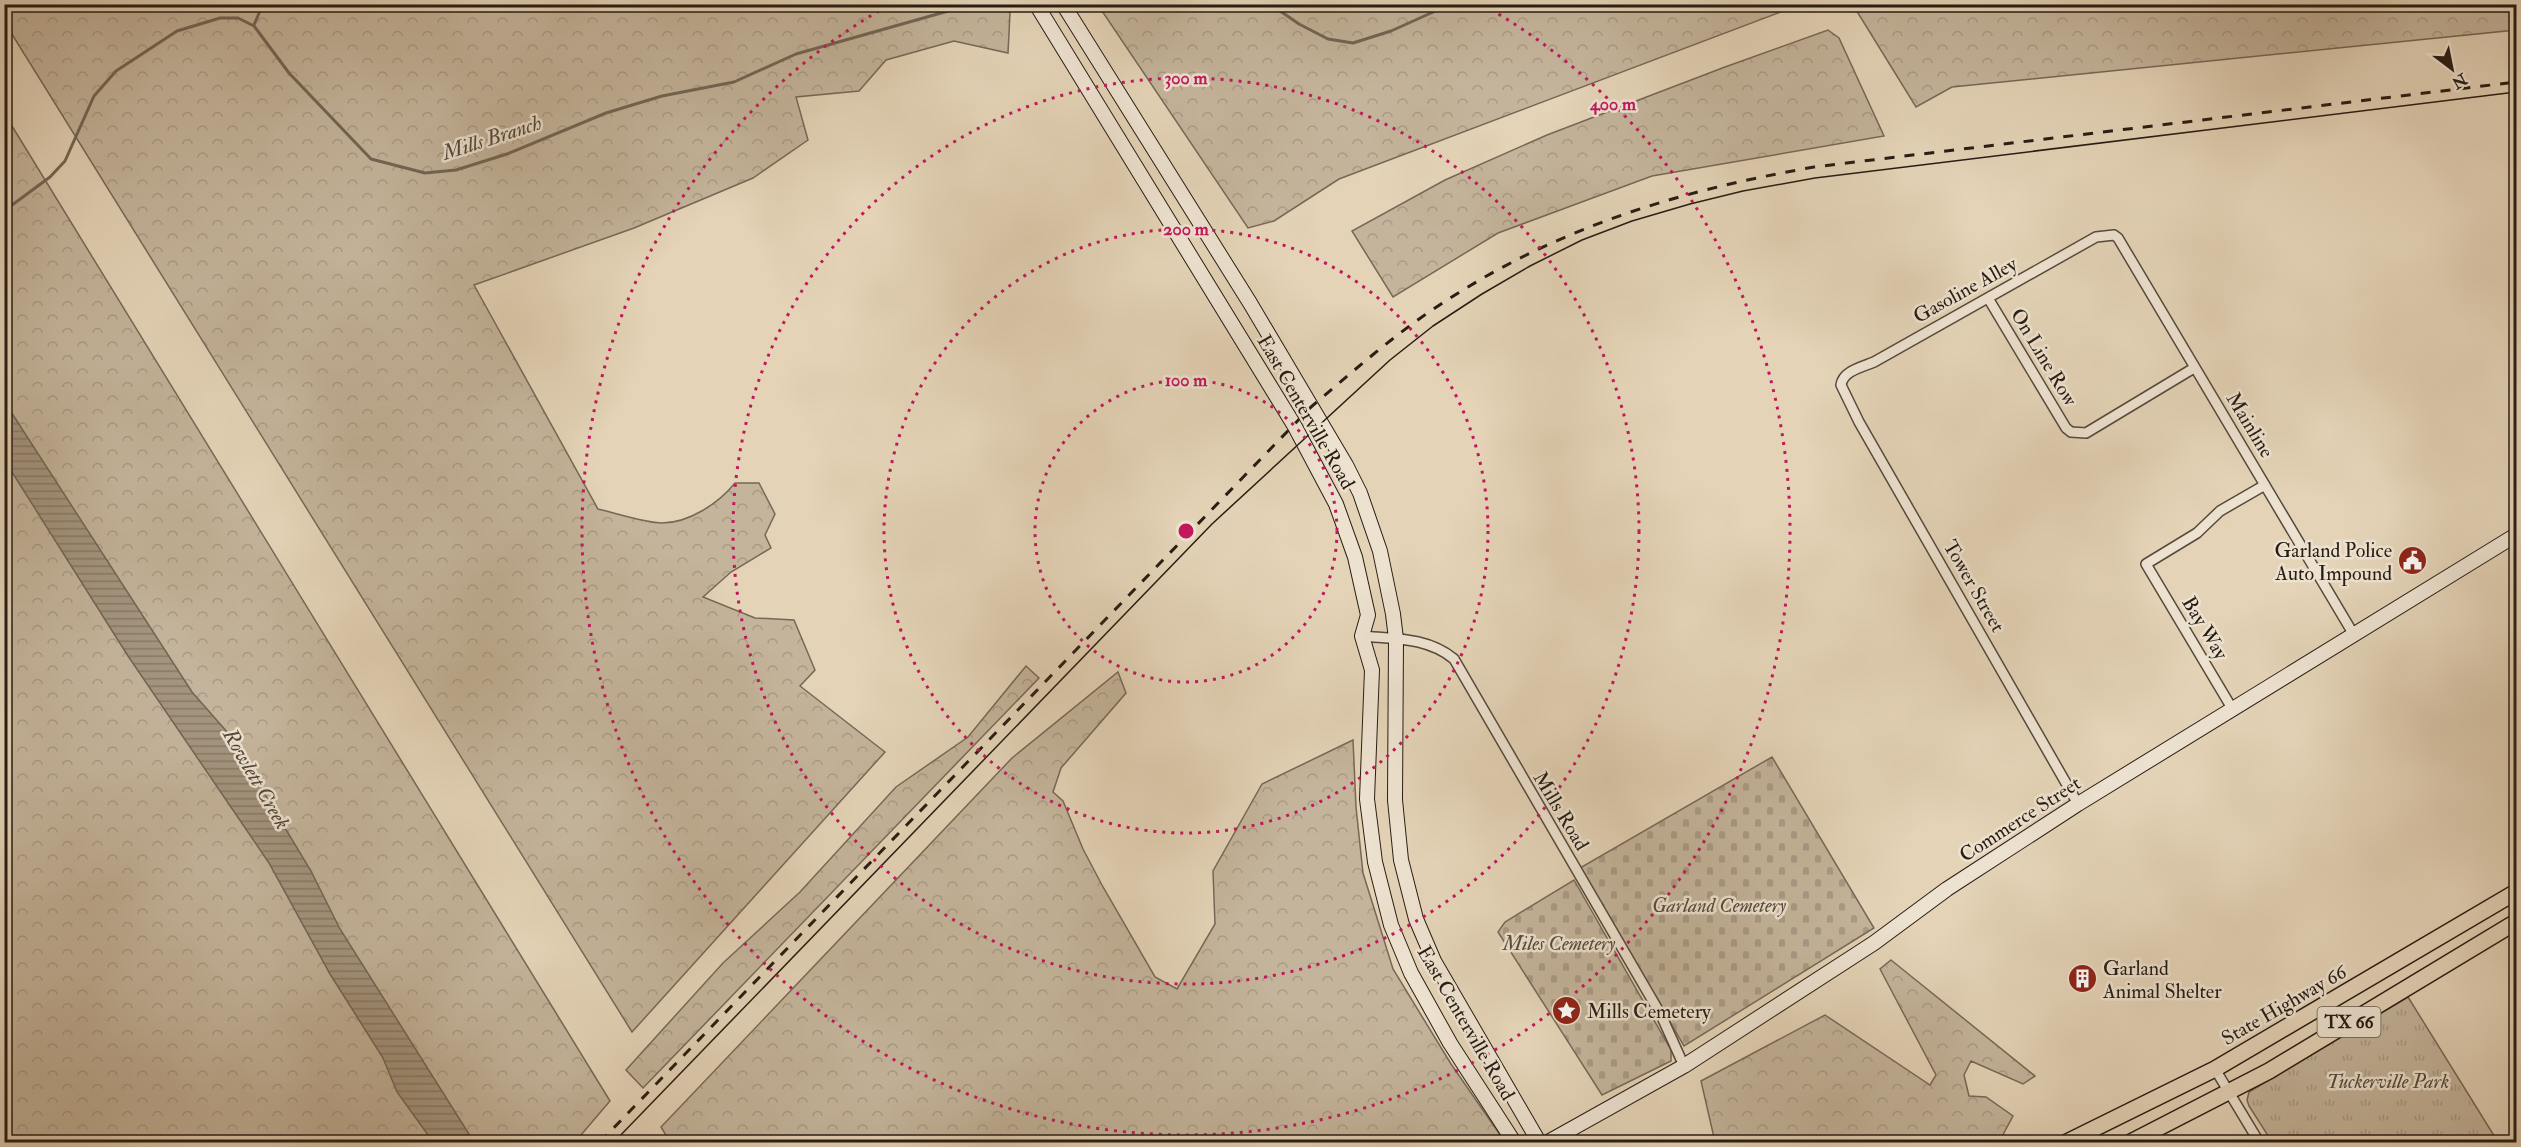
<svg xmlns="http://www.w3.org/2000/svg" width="2521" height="1147" viewBox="0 0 2521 1147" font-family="'IM FELL Double Pica',serif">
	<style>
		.grass { fill: url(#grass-tufts); stroke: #766857; stroke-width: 1.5 }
		.forest { fill: url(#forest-crowns); stroke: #766857; stroke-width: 1.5 }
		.cemetery { fill: url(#cemetery-stones); stroke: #766857; stroke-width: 1.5 }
		.water { fill: url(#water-rules); stroke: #726554; stroke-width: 1.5 }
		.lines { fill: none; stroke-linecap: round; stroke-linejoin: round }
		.stream { stroke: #726554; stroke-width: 3 }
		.street-casing { stroke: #564a3c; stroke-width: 12 }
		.secondary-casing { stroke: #271d13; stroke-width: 16 }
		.primary-casing { stroke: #271d13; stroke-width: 18 }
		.street { stroke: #ede2d0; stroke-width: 9 }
		.secondary { stroke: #ede2d0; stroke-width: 14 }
		.primary { stroke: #e4d3b7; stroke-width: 15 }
		.tram { stroke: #271d13; stroke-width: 1.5 }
		.rail { stroke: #271d13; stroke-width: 3; stroke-dasharray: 10 10; stroke-linecap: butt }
		.ring { fill: none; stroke: #c2185b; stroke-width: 3; stroke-dasharray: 3 6 }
		.labels { text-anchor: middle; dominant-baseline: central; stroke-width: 5; stroke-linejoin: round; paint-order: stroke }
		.shield { fill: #ede2d0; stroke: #62584c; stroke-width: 1.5 }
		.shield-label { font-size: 18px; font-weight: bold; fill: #271d13 }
		.street-label { font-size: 20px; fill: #271d13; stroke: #ede2d0 }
		.poi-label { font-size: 20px; fill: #271d13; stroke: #ede2d0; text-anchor: start }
		.park-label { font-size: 20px; font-style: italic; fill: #564a3c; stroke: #ede2d0 }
		.water-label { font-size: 21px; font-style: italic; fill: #534739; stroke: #ede2d0 }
		.centre { fill: #c2185b; stroke: #ede2d0; stroke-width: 3 }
		.ring-label { font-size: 18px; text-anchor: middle; font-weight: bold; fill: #c2185b; stroke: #ede2d0; stroke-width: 5; stroke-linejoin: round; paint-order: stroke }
	</style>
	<defs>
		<pattern id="grass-tufts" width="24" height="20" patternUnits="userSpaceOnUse" patternTransform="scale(1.5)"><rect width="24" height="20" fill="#c4b49b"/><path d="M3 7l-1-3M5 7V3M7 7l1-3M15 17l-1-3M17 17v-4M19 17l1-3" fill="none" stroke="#a89a85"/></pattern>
		<pattern id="forest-crowns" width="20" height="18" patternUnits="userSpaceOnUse" patternTransform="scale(1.5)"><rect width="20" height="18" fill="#c4b49b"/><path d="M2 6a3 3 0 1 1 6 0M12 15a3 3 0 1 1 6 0" fill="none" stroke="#a89a85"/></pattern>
		<pattern id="cemetery-stones" width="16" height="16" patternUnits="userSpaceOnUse" patternTransform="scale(1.5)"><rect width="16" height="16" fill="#c4b49b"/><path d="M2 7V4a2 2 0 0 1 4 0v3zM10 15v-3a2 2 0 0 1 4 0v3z" fill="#a89a85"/></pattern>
		<pattern id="water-rules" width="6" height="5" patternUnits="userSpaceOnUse" patternTransform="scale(1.5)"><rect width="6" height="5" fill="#a4957f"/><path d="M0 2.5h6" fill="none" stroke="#867967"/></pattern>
	</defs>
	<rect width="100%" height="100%" fill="#e4d3b7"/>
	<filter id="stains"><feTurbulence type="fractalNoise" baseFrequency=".00333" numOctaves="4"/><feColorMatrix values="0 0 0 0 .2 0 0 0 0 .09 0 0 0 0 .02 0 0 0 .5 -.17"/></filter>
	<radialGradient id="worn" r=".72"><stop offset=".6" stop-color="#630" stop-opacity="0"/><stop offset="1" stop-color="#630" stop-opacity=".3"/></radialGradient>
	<path class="grass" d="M 2408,997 L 2498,1142 L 2272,1142 L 2249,1106 L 2247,1100 L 2249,1092 Z"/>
	<path class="forest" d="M 5,4 L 1000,4 L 1010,13 L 1008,53 L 954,41 L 886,60 L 859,91 L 796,97 L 808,140 L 753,178 L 634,228 L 474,285 L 598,509 C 615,513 646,523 662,523 C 689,523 719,503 735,483 L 759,483 L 775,514 L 765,535 L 771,548 L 731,572 L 703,597 L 755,618 L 794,620 L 815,670 L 800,686 L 885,752 L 632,1032 L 5,23 Z
		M 2516,4 L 2516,30 L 1952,87 L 1916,107 L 1853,5 Z
		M 1098,5 L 1799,5 L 1339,179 L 1274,221 L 1248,228 Z
		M 1828,30 L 1839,38 L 1884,136 L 1652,176 L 1498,233 L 1393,297 L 1352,231 L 1445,180 L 1547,135 L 1725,67 Z
		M 4,113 L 610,1101 L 575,1142 L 5,1142 Z
		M 1026,666 L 1039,678 L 643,1088 L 626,1070 L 723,963 L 800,892 L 896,787 L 968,737 Z
		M 1118,672 L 1126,693 L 1061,768 L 1053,792 L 1063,801 L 1083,849 L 1103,887 L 1155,977 L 1177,989 L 1215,924 L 1213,871 L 1262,784 L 1353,740 L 1356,807 L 1363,873 L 1393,969 L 1451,1064 L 1505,1142 L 670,1142 L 661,1127 L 1012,758 Z
		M 1891,960 L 2035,1076 L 2023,1084 L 1971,1061 L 1964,1075 L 1969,1096 L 1986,1097 L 2013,1116 L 1999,1142 L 1715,1142 L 1701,1081 L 1825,1015 L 1930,1085 L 1936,1075 L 1880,969 Z"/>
	<path class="cemetery" d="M 1772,757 L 1874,928 L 1684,1046 L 1580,868 Z
		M 1574,880 L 1671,1050 L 1671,1061 L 1602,1095 L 1498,932 L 1505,922 Z"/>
	<path class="water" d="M 4,401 L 192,692 L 228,733 L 311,871 L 340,929 L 474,1142 L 433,1142 L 397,1092 L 383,1058 L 330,974 L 269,863 L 128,656 L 5,461 Z"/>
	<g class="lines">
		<path class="stream" d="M 1270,4 L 1299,24 L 1328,39 L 1353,43 L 1391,31 L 1451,4
			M 254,25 L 263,4
			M 4,211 L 50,177 L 65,161 L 94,96 L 116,71 L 177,31 L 220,18 L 238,18 L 254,26 L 289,73 L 371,159 L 425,173 L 456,170 L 507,154 L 606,113 L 662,96 L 734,82 L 796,54 L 973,4"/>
		<defs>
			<path id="street" d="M 1988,298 L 2066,428 L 2071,432 L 2086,433 L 2194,368
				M 1362,636 C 1394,639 1427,637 1454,659 L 1661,1015 L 1684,1066
				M 2233,710 L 2146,564 L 2197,533 L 2220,511 L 2265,485
				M 2078,804 L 1859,422 L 1841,385 C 1843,371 1862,367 1874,362 L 2096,237 L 2114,235 L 2118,238 L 2354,635
				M 2215,1069 L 2259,1142"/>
			<path id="secondary" d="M 1036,4 L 1294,425 L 1336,504 L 1355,557 L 1368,615 L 1362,636 L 1372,670 L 1367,799 L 1375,862 L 1391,925 L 1411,973 L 1450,1043 L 1514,1142
				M 1063,4 L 1250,303 L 1346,465 L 1360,493 L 1380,551 L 1393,614 L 1396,639 L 1395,800 L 1401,860 L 1416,919 L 1434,961 L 1539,1142
				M 1548,1142 L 1684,1066 L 1874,943 L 1947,889 L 2078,804 L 2516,535"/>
			<path id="primary" d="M 2067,1142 L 2215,1069 L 2516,892
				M 2131,1142 L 2269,1071 L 2516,922"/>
		</defs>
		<use href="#street" class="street-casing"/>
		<use href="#secondary" class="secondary-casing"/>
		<use href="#primary" class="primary-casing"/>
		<use href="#street" class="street"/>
		<use href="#secondary" class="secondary"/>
		<use href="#primary" class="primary"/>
		<path class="tram" d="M 614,1142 L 1212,524 L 1390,360 L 1433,326 L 1482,294 L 1530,266 L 1582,240 L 1632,221 L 1690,204 L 1743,191 L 1815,178 L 2516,92"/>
		<path class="rail" d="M 600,1142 L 1311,407 C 1350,374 1387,341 1429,312 C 1549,230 1672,192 1814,167 L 2516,82"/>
	</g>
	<g class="ring">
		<circle cx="1186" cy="531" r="151"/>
		<circle cx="1186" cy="531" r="302"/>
		<circle cx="1186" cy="531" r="453"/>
		<path d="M1483 5A604 604 0 1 1 889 5"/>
	</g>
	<defs>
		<symbol id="civic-disc" viewBox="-11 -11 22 22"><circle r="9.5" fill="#8f2418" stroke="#ede2d0"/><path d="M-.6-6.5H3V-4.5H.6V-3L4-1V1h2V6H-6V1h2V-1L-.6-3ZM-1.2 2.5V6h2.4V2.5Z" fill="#fff"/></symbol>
		<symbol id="building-disc" viewBox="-11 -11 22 22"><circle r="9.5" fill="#8f2418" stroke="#ede2d0"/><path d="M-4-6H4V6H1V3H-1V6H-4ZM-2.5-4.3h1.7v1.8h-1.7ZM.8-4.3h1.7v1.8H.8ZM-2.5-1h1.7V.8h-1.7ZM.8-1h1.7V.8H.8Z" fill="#fff"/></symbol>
		<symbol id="sight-disc" viewBox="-11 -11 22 22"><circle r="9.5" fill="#8f2418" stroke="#ede2d0"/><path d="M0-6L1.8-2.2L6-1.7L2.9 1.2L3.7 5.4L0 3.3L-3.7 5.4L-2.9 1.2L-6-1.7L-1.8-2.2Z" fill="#fff"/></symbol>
	</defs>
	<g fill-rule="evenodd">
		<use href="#civic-disc" x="2396" y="544" width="33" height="33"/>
		<use href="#building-disc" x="2066" y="962" width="33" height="33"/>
		<use href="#sight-disc" x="1550" y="994" width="33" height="33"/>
	</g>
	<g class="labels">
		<rect class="shield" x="2317.5" y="1007" width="63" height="30" rx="4.5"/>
		<g class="shield-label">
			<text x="2349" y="1022">TX 66</text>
		</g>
		<g class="street-label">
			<text transform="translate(1965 290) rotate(-29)">Gasoline Alley</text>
			<text transform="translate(2044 357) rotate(59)">On Line Row</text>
			<text transform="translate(1306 412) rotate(60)">East Centerville Road</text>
			<text transform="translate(2250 425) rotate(59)">Mainline</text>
			<text transform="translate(1974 586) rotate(60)">Tower Street</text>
			<text transform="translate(2205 628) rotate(59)">Bay Way</text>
			<text transform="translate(1561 811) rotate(59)">Mills Road</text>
			<text transform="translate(2020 819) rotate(-33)">Commerce Street</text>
			<text transform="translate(2284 1005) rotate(-30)">State Highway 66</text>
			<text transform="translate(1466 1023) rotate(60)">East Centerville Road</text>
		</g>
		<g class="poi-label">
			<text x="2392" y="550" text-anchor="end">Garland Police<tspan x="2392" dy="23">Auto Impound</tspan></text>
			<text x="2103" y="968">Garland<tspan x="2103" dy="23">Animal Shelter</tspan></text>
			<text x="1587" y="1011">Mills Cemetery</text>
		</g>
		<g class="park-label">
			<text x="1719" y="905">Garland Cemetery</text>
			<text x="1559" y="943">Miles Cemetery</text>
			<text x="2388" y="1081">Tuckerville Park</text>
		</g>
		<g class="water-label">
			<text transform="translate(492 138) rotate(-18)">Mills Branch</text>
			<text transform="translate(256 779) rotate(60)">Rowlett Creek</text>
		</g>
	</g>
	<circle cx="1186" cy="531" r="9" class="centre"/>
	<g class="ring-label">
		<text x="1186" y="84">300 m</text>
		<text x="1613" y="110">400 m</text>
		<text x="1186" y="235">200 m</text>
		<text x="1186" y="386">100 m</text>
	</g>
	<rect width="2521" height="1147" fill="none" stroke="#e4d3b7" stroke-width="24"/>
	<rect x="6" y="6" width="2509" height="1135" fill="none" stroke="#271d13" stroke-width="3"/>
	<rect x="12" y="12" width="2497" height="1123" fill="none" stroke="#271d13" stroke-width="1.5"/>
	<g transform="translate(2452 69) rotate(148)" stroke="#ede2d0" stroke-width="4.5" paint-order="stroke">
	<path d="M0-4.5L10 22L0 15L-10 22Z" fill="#271d13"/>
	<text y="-9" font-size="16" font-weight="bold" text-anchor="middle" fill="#271d13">N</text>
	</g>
	<rect width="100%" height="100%" filter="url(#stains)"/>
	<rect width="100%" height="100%" fill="url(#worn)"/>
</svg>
